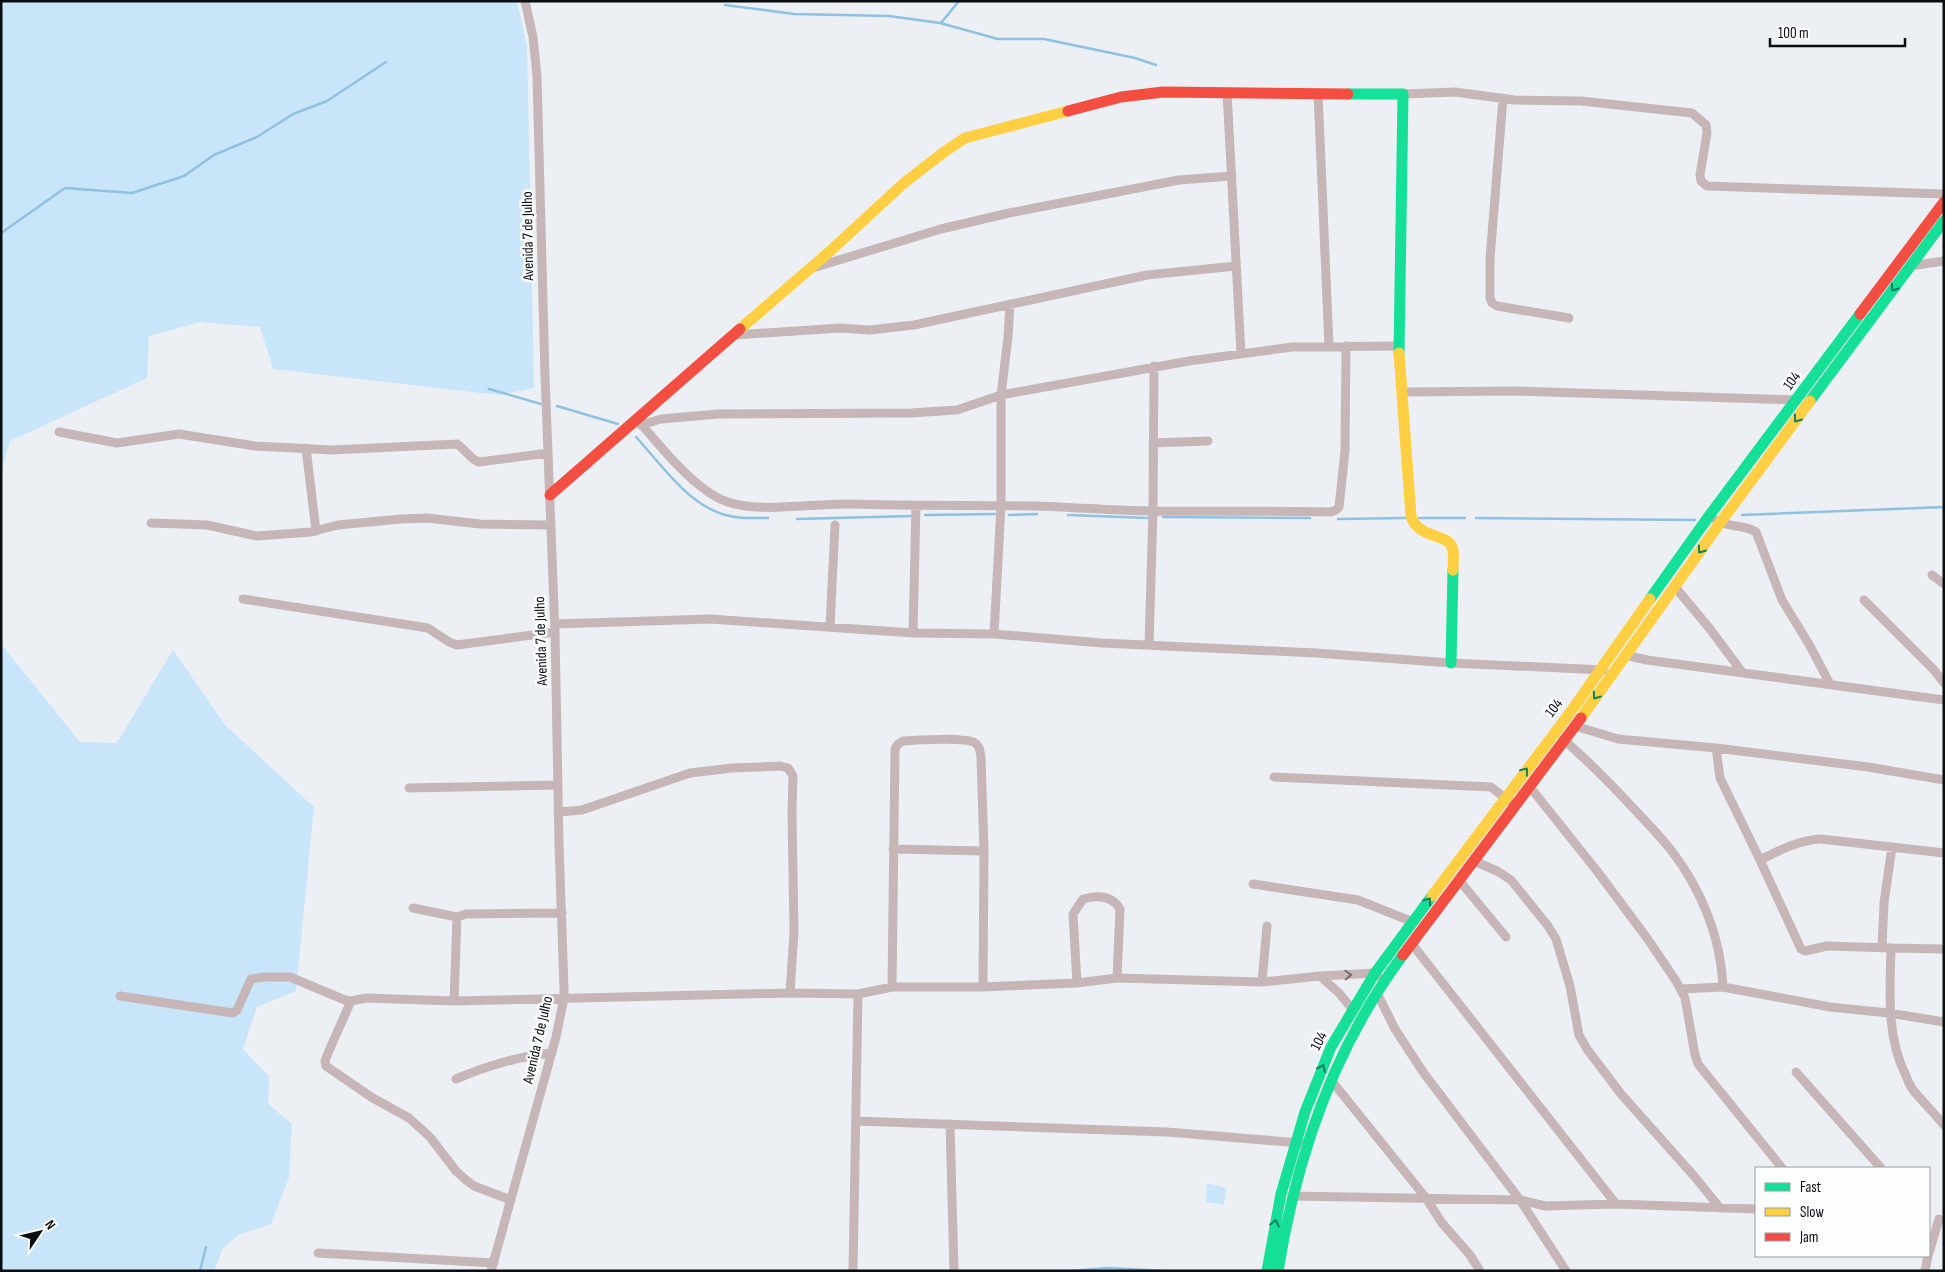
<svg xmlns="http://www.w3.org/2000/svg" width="1945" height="1272" viewBox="0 0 1945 1272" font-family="'Sofia Sans Condensed',sans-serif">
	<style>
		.green { fill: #c8e5fa }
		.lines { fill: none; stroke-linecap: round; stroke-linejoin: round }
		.stream { stroke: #8fc1e2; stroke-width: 2.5 }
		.street { stroke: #c7b6b8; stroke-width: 9 }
		.fast { stroke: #16e098; stroke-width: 11 }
		.slow { stroke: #ffcf43; stroke-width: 11 }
		.jam { stroke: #f24e42; stroke-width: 11 }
		.oneway { stroke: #11825b }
		.oneway2 { stroke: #726a6c }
		.labels { text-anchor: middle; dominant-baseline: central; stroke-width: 5; stroke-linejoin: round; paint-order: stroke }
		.street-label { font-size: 15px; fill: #0b0e10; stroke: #fbfdfe }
	</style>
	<rect width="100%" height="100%" fill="#ecf0f4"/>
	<path class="green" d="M 1,1 L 405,1 L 407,3 L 411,1 L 517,1 L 527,46 L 534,388 L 499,395 L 273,369 L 260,327 L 200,322 L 149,336 L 147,378 L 10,441 L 1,472 Z
		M 1,644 L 80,742 L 117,743 L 173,650 L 225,725 L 314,807 L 296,991 L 257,1007 L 243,1049 L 269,1076 L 268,1104 L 292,1124 L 289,1177 L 271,1224 L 238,1235 L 223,1248 L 214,1271 L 1,1271 Z
		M 1207,1183 L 1226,1188 L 1224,1205 L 1206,1202 Z"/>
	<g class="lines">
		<path class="stream" d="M 725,5 L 794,14 L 889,16 L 940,23 L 998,39 L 1044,39 L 1135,58 L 1156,65
			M 941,23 L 959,1
			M 1,233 L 65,188 L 132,193 L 184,176 L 214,155 L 257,137 L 293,114 L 327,101 L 386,62
			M 489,389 L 541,404
			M 557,406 L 618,424
			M 636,437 C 661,464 686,502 722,514 C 737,519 753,518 768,518
			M 925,515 L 995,514
			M 1009,515 L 1037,514
			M 1068,515 L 1148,518
			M 1742,515 L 1944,507
			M 1163,517 L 1310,518
			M 1419,518 L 1465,518
			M 1476,518 L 1695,520
			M 797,519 L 911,516
			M 1338,519 L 1406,518
			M 200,1271 L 206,1247
			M 1070,1271 L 1107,1268 L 1167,1271"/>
		<path class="street" d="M 1227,92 L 1241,354
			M 1318,93 L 1329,346
			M 1403,94 L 1455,92 L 1514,100 L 1581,101 L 1692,113 L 1706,125 L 1707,133 L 1700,175 L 1701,181 L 1707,186 L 1944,194
			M 1503,98 L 1490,259 L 1490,298 L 1492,303 L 1497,306 L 1569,318
			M 1910,266 L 1944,261
			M 816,267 L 941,229 L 1009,213 L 1179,180 L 1232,176
			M 734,335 L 840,328 L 870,330 L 914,325 L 1147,275 L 1236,266
			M 1403,392 L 1515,391 L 1797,400
			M 637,419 C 658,444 695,490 725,501 C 759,514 813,503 850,504 C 912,506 973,505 1035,506 C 1074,507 1113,511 1153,511 C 1212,511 1271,511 1331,512 L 1336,510 L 1339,507 L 1345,451 L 1346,346
			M 641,425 L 661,419 L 718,414 L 911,413 L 957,410 L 1001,395 L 1189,361 L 1292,347 L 1399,346
			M 59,432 L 117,443 L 179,434 L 255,446 L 332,450 L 457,444 C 465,449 470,459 479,462 L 548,453
			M 1153,443 L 1208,441
			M 306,448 L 316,531
			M 1716,520 C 1728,528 1744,524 1756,532 L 1782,600 L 1810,646 L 1830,684
			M 151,523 L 207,525 L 257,536 L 311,532 L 338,525 L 401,519 L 427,518 L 480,524 L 551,525
			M 1932,575 L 1944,584
			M 1675,587 L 1710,629 L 1742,672
			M 243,599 L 428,628 L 449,642 L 457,645 L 555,632
			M 1864,600 L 1934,670 L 1944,683
			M 555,624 L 710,619 L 913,633 L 994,634 L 1102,643 L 1316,653 L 1451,663 L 1603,670
			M 830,626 L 835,525
			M 913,633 L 916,506
			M 994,634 L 1001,506 L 1001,395 L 1008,337 L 1010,304
			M 1149,645 L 1153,511 L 1154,366
			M 1625,655 L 1647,660 L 1944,700
			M 1575,726 L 1618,739 L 1716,748 L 1720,778 L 1760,860 L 1801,949 L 1805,951 L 1827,946 L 1891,948 C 1890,991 1886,1036 1906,1076 C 1908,1081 1910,1086 1913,1090 C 1923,1102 1934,1113 1944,1125
			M 1564,740 C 1589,762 1612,785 1635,810 C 1647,823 1660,836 1671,850 C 1701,889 1721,937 1723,987
			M 1716,748 L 1868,767 L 1944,780
			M 1274,777 L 1491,787 L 1509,801
			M 1530,787 L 1597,871 L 1647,938 L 1676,981 L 1685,998 L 1695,1055 L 1698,1064 L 1782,1168
			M 409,788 L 558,785
			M 558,812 L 582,810 L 690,773 L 732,768 L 780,766 L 788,768 L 793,776 L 792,813 L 794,932 L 790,993
			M 893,849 L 984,851
			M 1760,860 C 1780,850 1799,840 1821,839 L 1944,853
			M 1474,861 L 1497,871 L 1511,880 L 1548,926 L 1556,939 L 1570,986 L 1579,1035 L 1587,1049 L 1621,1094 L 1694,1176 L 1720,1208
			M 1459,880 L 1506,937
			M 1253,884 L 1358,900 L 1413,922
			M 413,908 L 457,917 L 466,914 L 562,913
			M 1412,944 L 1616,1204
			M 1882,947 L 1884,903 L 1892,847
			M 1891,948 L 1944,949
			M 1320,976 L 1339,993 L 1353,1010
			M 1262,982 L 1267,926
			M 1077,983 L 1073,914 L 1083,899 C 1097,895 1112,895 1120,909 L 1117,978
			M 892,987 L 895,749 L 898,744 L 903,741 C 915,740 967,737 975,743 C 980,746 980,752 981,757 L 984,851 L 983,987
			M 1681,989 L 1723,987 L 1830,1007 L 1889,1013 L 1944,1022
			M 1377,993 L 1395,1029 L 1423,1072 L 1520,1200 L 1566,1271
			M 858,994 L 892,987 L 983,987 L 1077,983 L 1117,978 L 1262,982 L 1320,976 L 1375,973 L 1378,976
			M 120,996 L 233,1013 L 237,1010 L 251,979 L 265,977 L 290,977 L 345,1000 L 351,1001 L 366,998 L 454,1001 L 790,993 L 858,994 L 853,1271
			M 351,1001 L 328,1053 L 325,1061 L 326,1066 L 371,1097 L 409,1118 L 430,1137 L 456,1171 L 466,1180 L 474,1186 L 511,1200
			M 454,1001 L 457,917
			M 1796,1072 L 1881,1168
			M 456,1079 C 487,1066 518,1056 552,1053
			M 1331,1080 L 1426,1198 L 1442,1223 L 1470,1255 L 1480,1271
			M 857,1121 L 1167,1132 L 1301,1143
			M 950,1124 L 954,1271
			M 1292,1196 L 1520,1200 L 1545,1206 L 1616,1204 L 1756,1209
			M 318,1253 L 494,1263
			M 1929,1253 L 1939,1219
			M 491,1271 L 556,1037 L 564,998 L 564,988 L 559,844 L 555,632 L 545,376 L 537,76 L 533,37 L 525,1
			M 1925,1271 L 1928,1256"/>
		<path class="fast" d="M 1348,94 L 1403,94 L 1399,353
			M 1810,401 L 1944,221
			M 1650,599 L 1709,516 L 1860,314
			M 1451,663 L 1453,570
			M 1267,1271 L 1281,1194 L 1305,1112 L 1331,1047 L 1375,973 L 1432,896
			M 1278,1271 C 1296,1159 1334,1047 1403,955"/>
		<path class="slow" d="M 740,329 L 828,253 L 904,183 L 944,152 L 965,138 L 1068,111
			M 1399,353 L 1411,516 C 1418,540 1450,532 1453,550 C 1454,556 1453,564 1453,570
			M 1581,718 L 1720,523 L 1810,401
			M 1432,896 L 1572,710 L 1650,599"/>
		<path class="jam" d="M 1068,111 L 1121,97 L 1163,92 L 1348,94
			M 1860,314 L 1944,202
			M 550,495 L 740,329
			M 1403,955 L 1581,718"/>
	</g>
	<defs><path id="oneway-chevron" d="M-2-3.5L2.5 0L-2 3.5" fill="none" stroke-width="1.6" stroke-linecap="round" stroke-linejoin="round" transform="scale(1.25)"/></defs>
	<g class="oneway">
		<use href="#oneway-chevron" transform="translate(1894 288) rotate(125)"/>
		<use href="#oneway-chevron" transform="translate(1797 419) rotate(126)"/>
		<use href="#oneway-chevron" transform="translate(1701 550) rotate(125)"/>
		<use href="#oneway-chevron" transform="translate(1596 696) rotate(125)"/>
		<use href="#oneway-chevron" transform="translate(1525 771) rotate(-52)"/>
		<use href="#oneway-chevron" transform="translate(1428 901) rotate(-54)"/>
		<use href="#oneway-chevron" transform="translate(1322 1068) rotate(-66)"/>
		<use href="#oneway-chevron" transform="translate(1275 1223) rotate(-78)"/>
	</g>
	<use class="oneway2" href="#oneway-chevron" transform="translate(1348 975) rotate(-2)"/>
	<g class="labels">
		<g class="street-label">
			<text transform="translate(528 236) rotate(-91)">Avenida 7 de Julho</text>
			<text transform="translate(1792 381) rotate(-54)">104</text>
			<text transform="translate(541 641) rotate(-92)">Avenida 7 de Julho</text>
			<text transform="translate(1554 708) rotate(-53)">104</text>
			<text transform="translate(538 1040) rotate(-77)">Avenida 7 de Julho</text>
			<text transform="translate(1319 1041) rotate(-63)">104</text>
		</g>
	</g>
	<rect width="1945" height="1272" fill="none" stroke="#0b0e10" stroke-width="5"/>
	<rect x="1755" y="1167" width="175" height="90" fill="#fbfdfe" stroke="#9b9d9f"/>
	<rect x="1765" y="1183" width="25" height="8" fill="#16e098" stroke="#9b9d9f"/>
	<text x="1800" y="1192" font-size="15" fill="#0b0e10">Fast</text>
	<rect x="1765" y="1208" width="25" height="8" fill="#ffcf43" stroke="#9b9d9f"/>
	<text x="1800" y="1217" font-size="15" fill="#0b0e10">Slow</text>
	<rect x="1765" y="1233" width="25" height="8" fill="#f24e42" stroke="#9b9d9f"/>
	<text x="1800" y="1242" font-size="15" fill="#0b0e10">Jam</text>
	<g transform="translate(40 1232) rotate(55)" stroke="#fbfdfe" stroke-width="4" paint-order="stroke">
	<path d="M0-4L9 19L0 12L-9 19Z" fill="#0b0e10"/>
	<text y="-8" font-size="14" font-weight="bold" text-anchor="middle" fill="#0b0e10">N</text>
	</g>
	<path d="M1770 38v8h135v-8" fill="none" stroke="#0b0e10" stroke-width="2.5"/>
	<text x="1778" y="38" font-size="15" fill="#0b0e10" stroke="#fbfdfe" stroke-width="4" paint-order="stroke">100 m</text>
</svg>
